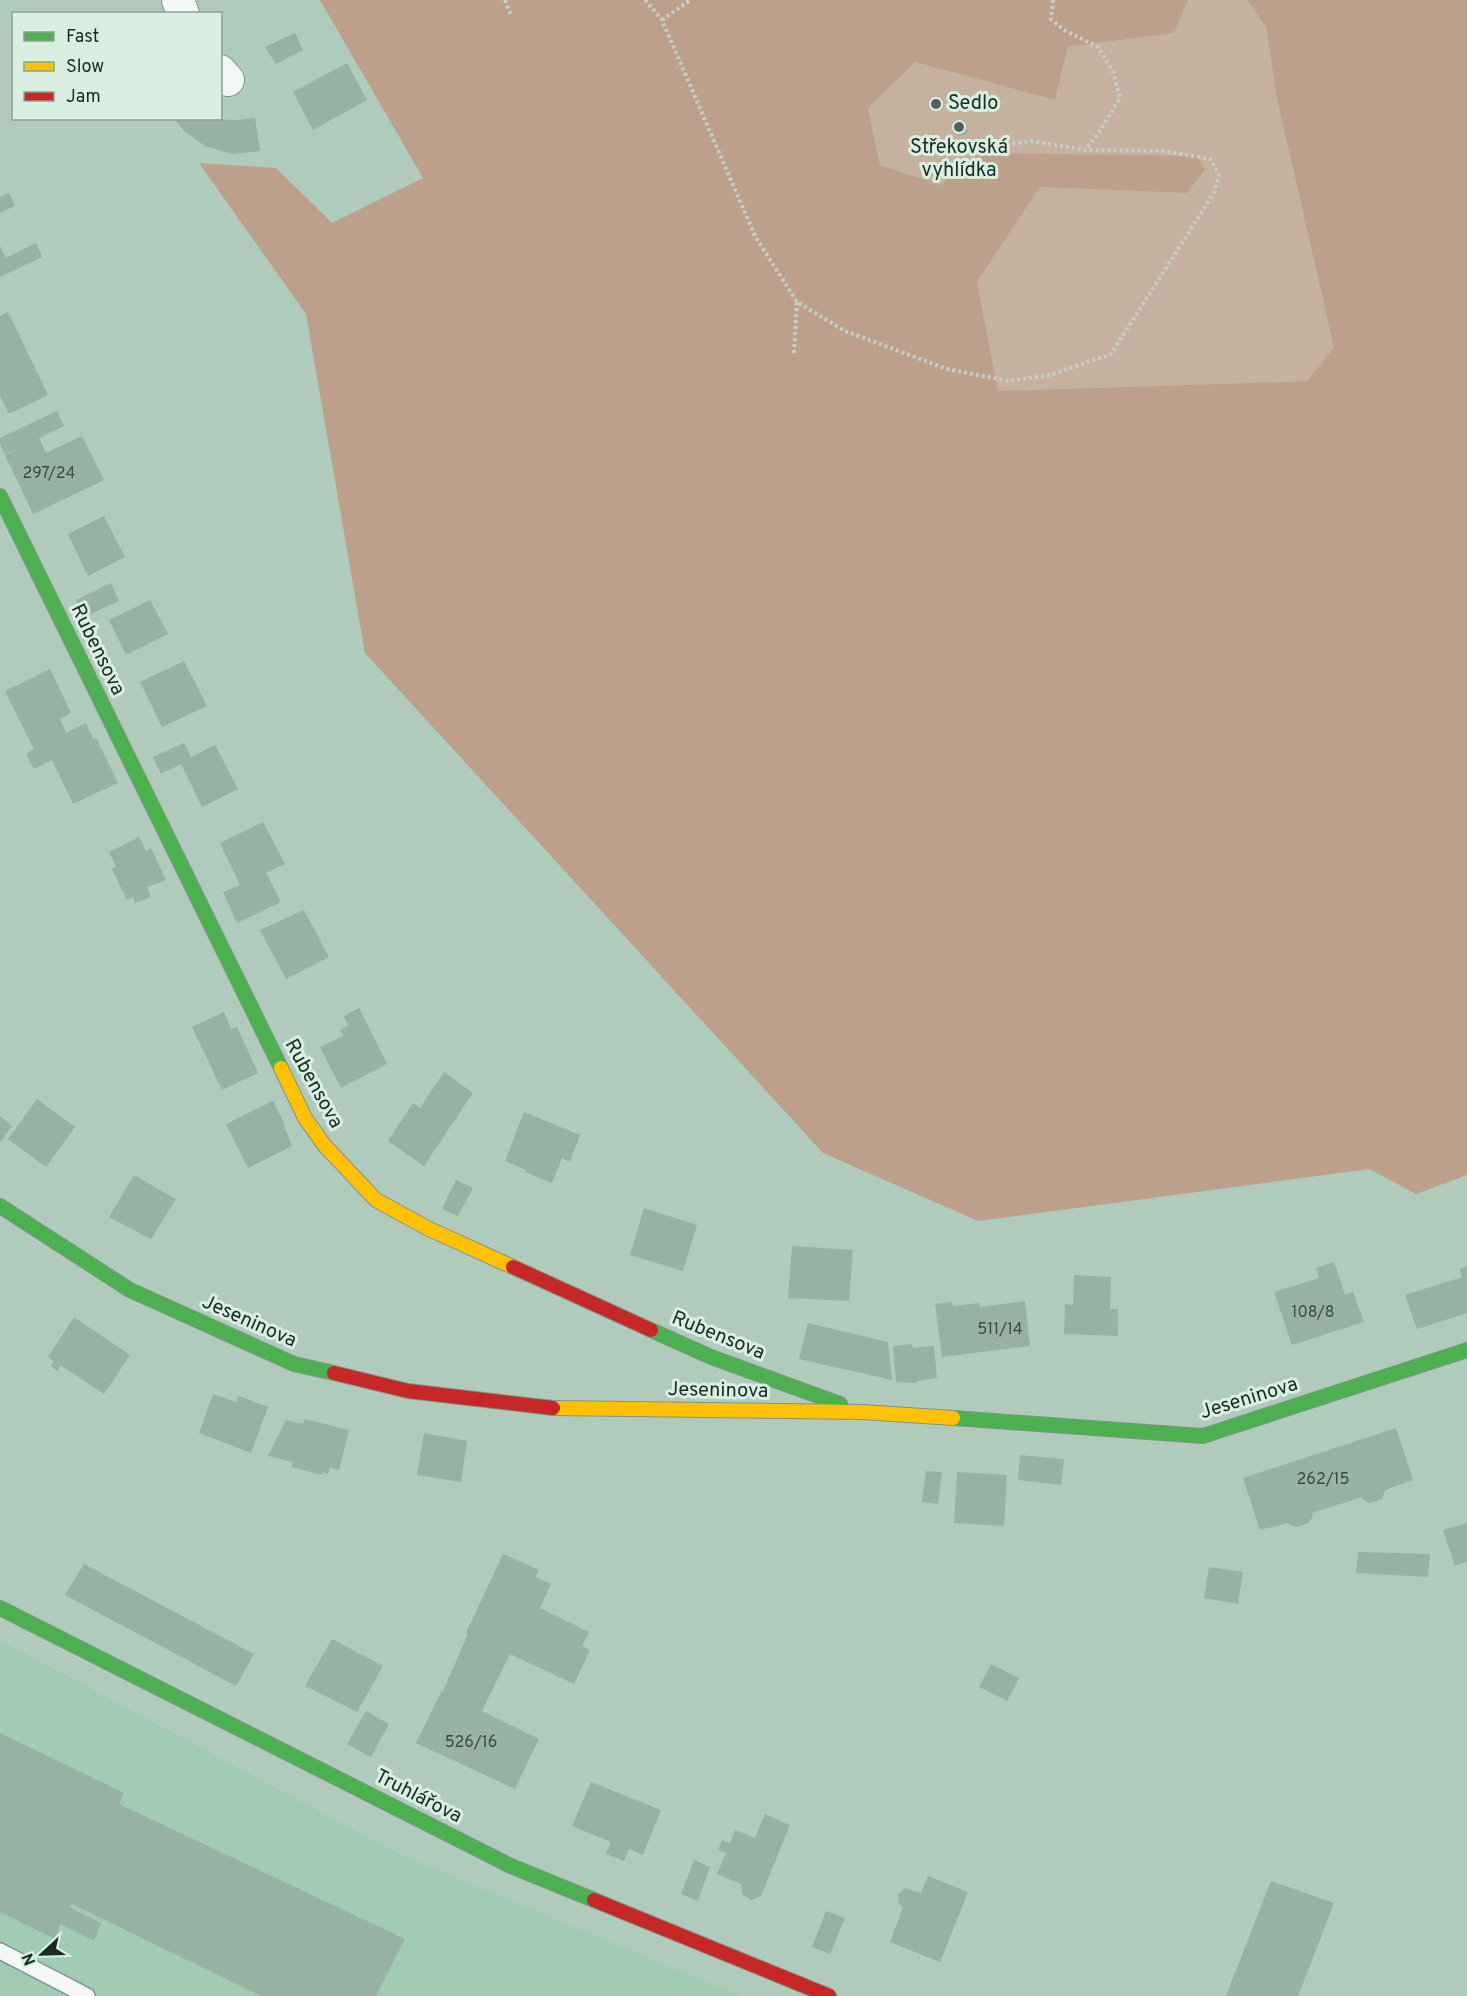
<svg xmlns="http://www.w3.org/2000/svg" width="1467" height="1996" viewBox="0 0 1467 1996" font-family="Overpass,sans-serif">
	<style>
		.built { fill: #a2cbb4 }
		.green { fill: #c5b19f }
		.forest { fill: #bca08c }
		.building { fill: #97b1a3 }
		.lines { fill: none; stroke-linecap: round; stroke-linejoin: round }
		.lane-casing { stroke: #80958a; stroke-width: 18 }
		.street-casing { stroke: #80958a; stroke-width: 34 }
		.fast-casing { stroke: #80958a; stroke-width: 16 }
		.slow-casing { stroke: #80958a; stroke-width: 16 }
		.jam-casing { stroke: #80958a; stroke-width: 16 }
		.path { stroke: #c6cdc9; stroke-width: 4; stroke-dasharray: 3 3; stroke-linecap: butt }
		.lane { stroke: #f3f7f5; stroke-width: 15 }
		.street { stroke: #f3f7f5; stroke-width: 32 }
		.fast { stroke: #4caf50; stroke-width: 14 }
		.slow { stroke: #ffc107; stroke-width: 14 }
		.jam { stroke: #c62828; stroke-width: 14 }
		.poi-dot { fill: #4e6358; stroke: #d8efe1; stroke-width: 2 }
		.labels { text-anchor: middle; dominant-baseline: central; stroke-width: 6; stroke-linejoin: round; paint-order: stroke }
		.number-label { font-size: 16px; fill: #384c42 }
		.poi-label { font-size: 20px; fill: #192b22; stroke: #d8efe1; text-anchor: start }
		.street-label { font-size: 20px; fill: #192b22; stroke: #d8efe1 }
	</style>
	<rect width="100%" height="100%" fill="#b0cabb"/>
	<path class="built" d="M 0,1640 L 401,1855 L 740,1996 L 0,1996 Z"/>
	<path class="green" d="M 1188,0 L 1247,0 L 1266,27 L 1277,99 L 1334,349 L 1307,381 L 997,391 L 977,282 L 1040,187 L 1187,193 L 980,153 L 941,185 L 880,165 L 868,108 L 915,62 L 1055,100 L 1068,47 L 1174,33 Z"/>
	<path class="forest" d="M 320,0 L 1188,0 L 1174,33 L 1068,47 L 1055,100 L 915,62 L 868,108 L 880,165 L 941,185 L 980,153 L 1197,156 L 1205,169 L 1187,193 L 1040,187 L 977,282 L 998,391 L 1307,381 L 1334,348 L 1277,99 L 1266,27 L 1247,0 L 1467,0 L 1467,1175 L 1416,1194 L 1369,1169 L 978,1221 L 823,1153 L 365,653 L 306,314 L 199,163 L 276,168 L 332,223 L 423,178 Z"/>
	<path class="building" d="M 295,33 L 303,50 L 276,64 L 265,47 Z
		M 347,63 L 367,100 L 313,130 L 293,92 Z
		M 174,118 L 238,120 L 255,118 L 260,151 L 232,154 L 205,146 L 184,131 Z
		M 957,119 L 964,121 L 965,128 L 969,131 L 965,135 L 960,136 L 953,132 L 952,126 Z
		M 9,193 L 15,206 L 0,213 L 0,197 Z
		M 36,243 L 42,257 L 0,277 L 0,246 L 6,258 Z
		M 8,312 L 48,395 L 9,414 L 0,396 L 0,316 Z
		M 57,411 L 64,426 L 39,438 L 46,453 L 82,436 L 104,480 L 33,514 L 5,455 L 18,449 L 5,454 L 0,444 L 0,438 Z
		M 104,516 L 125,557 L 88,576 L 68,534 Z
		M 111,583 L 119,601 L 84,617 L 76,600 Z
		M 150,600 L 168,634 L 126,655 L 109,620 Z
		M 184,661 L 207,706 L 162,727 L 140,682 Z
		M 50,669 L 71,713 L 60,719 L 66,733 L 86,723 L 93,739 L 96,738 L 118,783 L 73,804 L 52,760 L 34,769 L 26,754 L 34,749 L 5,691 Z
		M 184,743 L 191,757 L 215,745 L 238,789 L 202,807 L 181,764 L 161,774 L 153,757 Z
		M 263,822 L 285,864 L 266,873 L 281,902 L 237,923 L 223,892 L 240,885 L 220,843 Z
		M 139,837 L 146,851 L 151,848 L 166,880 L 147,887 L 151,897 L 135,903 L 133,897 L 127,900 L 112,869 L 116,866 L 109,852 Z
		M 304,910 L 329,957 L 286,979 L 260,930 Z
		M 359,1008 L 387,1064 L 341,1088 L 320,1047 L 343,1036 L 340,1030 L 348,1026 L 344,1016 Z
		M 224,1012 L 231,1029 L 237,1027 L 258,1073 L 222,1090 L 192,1027 Z
		M 444,1072 L 473,1093 L 424,1166 L 388,1141 L 413,1103 L 420,1108 Z
		M 37,1099 L 75,1127 L 46,1167 L 8,1139 Z
		M 273,1101 L 285,1125 L 284,1126 L 292,1146 L 248,1168 L 226,1124 Z
		M 524,1112 L 580,1135 L 570,1162 L 562,1158 L 552,1183 L 525,1172 L 526,1170 L 505,1161 Z
		M 0,1116 L 12,1126 L 0,1143 Z
		M 134,1175 L 176,1199 L 151,1239 L 109,1217 Z
		M 456,1180 L 473,1188 L 458,1216 L 442,1209 Z
		M 644,1208 L 697,1225 L 683,1271 L 630,1255 Z
		M 792,1246 L 853,1250 L 849,1301 L 788,1298 Z
		M 1334,1262 L 1345,1295 L 1353,1292 L 1364,1322 L 1292,1345 L 1274,1292 L 1319,1278 L 1316,1268 Z
		M 1467,1266 L 1467,1313 L 1417,1329 L 1405,1295 L 1462,1277 L 1460,1269 Z
		M 1074,1275 L 1111,1277 L 1110,1309 L 1118,1309 L 1118,1336 L 1064,1334 L 1065,1304 L 1073,1305 Z
		M 1025,1301 L 1030,1346 L 942,1357 L 935,1304 L 952,1302 L 953,1306 L 979,1303 L 980,1307 Z
		M 74,1317 L 130,1355 L 104,1394 L 60,1365 L 57,1371 L 51,1366 L 54,1361 L 48,1357 Z
		M 808,1323 L 888,1342 L 892,1380 L 799,1359 Z
		M 912,1344 L 913,1348 L 934,1346 L 937,1378 L 917,1381 L 917,1383 L 896,1382 L 893,1346 Z
		M 213,1394 L 236,1402 L 239,1396 L 268,1407 L 251,1453 L 199,1433 Z
		M 305,1419 L 349,1430 L 339,1470 L 330,1468 L 328,1474 L 322,1472 L 322,1475 L 292,1467 L 293,1462 L 268,1456 L 286,1420 L 303,1424 Z
		M 1396,1428 L 1413,1480 L 1385,1490 L 1382,1499 L 1370,1503 L 1362,1499 L 1362,1497 L 1312,1513 L 1313,1516 L 1309,1523 L 1296,1527 L 1290,1525 L 1289,1523 L 1260,1530 L 1243,1478 Z
		M 424,1433 L 467,1441 L 461,1482 L 417,1475 Z
		M 1020,1455 L 1064,1459 L 1061,1485 L 1018,1480 Z
		M 926,1471 L 942,1472 L 938,1504 L 922,1502 Z
		M 957,1472 L 1007,1475 L 1004,1526 L 954,1523 Z
		M 1467,1523 L 1467,1562 L 1455,1566 L 1443,1530 Z
		M 1358,1552 L 1430,1554 L 1428,1577 L 1356,1573 Z
		M 503,1554 L 539,1570 L 535,1577 L 551,1584 L 540,1608 L 589,1632 L 582,1646 L 590,1650 L 574,1684 L 510,1654 L 482,1711 L 539,1739 L 515,1789 L 416,1743 L 441,1692 L 442,1693 L 468,1634 L 466,1633 Z
		M 84,1564 L 254,1654 L 236,1686 L 65,1595 Z
		M 1209,1567 L 1243,1572 L 1238,1604 L 1204,1598 Z
		M 332,1639 L 383,1666 L 357,1712 L 305,1686 Z
		M 991,1664 L 1019,1678 L 1007,1701 L 979,1687 Z
		M 366,1711 L 389,1724 L 371,1757 L 347,1744 Z
		M 0,1733 L 124,1793 L 119,1804 L 405,1939 L 376,1996 L 261,1996 L 72,1904 L 69,1907 L 101,1923 L 94,1941 L 60,1924 L 55,1939 L 0,1912 Z
		M 591,1782 L 661,1810 L 643,1855 L 629,1849 L 624,1861 L 606,1854 L 611,1842 L 572,1826 Z
		M 765,1814 L 790,1825 L 761,1896 L 751,1900 L 742,1894 L 741,1884 L 717,1874 L 726,1853 L 718,1850 L 722,1840 L 730,1843 L 735,1830 L 755,1838 Z
		M 694,1860 L 710,1867 L 698,1901 L 681,1894 Z
		M 928,1876 L 968,1892 L 940,1962 L 890,1942 L 903,1907 L 899,1904 L 898,1894 L 905,1888 L 921,1893 Z
		M 1271,1881 L 1334,1903 L 1302,1986 L 1298,1996 L 1226,1996 Z
		M 826,1911 L 845,1918 L 830,1954 L 812,1947 Z"/>
	<g class="lines">
		<defs>
			<path id="lane" d="M 0,1951 L 87,1996"/>
			<path id="street" d="M 178,0 L 183,14
				M 220,71 L 228,80"/>
			<path id="fast" d="M 0,496 L 281,1068
				M 0,1206 L 130,1290 L 294,1364 L 334,1373
				M 651,1330 L 711,1357 L 840,1404
				M 953,1418 L 1203,1436 L 1467,1350
				M 0,1608 L 511,1866 L 594,1900"/>
			<path id="slow" d="M 281,1068 L 305,1118 L 325,1146 L 376,1200 L 429,1229 L 513,1267
				M 553,1408 L 863,1412 L 953,1418"/>
			<path id="jam" d="M 513,1267 L 651,1330
				M 334,1373 L 408,1391 L 553,1408
				M 594,1900 L 829,1996"/>
		</defs>
		<use href="#lane" class="lane-casing"/>
		<use href="#street" class="street-casing"/>
		<use href="#fast" class="fast-casing"/>
		<use href="#slow" class="slow-casing"/>
		<use href="#jam" class="jam-casing"/>
		<path class="path" d="M 505,0 L 511,16
			M 645,0 L 662,20 L 755,236 L 797,302 L 845,331 L 947,369 L 1008,381 L 1050,375 L 1111,354 L 1214,193 L 1219,175 L 1210,159 L 1162,151 L 1085,150 L 1032,141 L 961,152
			M 1053,0 L 1051,19 L 1064,30 L 1098,47 L 1114,74 L 1120,98 L 1096,137 L 1086,149
			M 662,20 L 690,0
			M 794,353 L 797,302"/>
		<use href="#lane" class="lane"/>
		<use href="#street" class="street"/>
		<use href="#fast" class="fast"/>
		<use href="#slow" class="slow"/>
		<use href="#jam" class="jam"/>
	</g>
	<g class="poi-dot">
		<circle cx="936" cy="104" r="6"/>
		<circle cx="959" cy="127" r="6"/>
	</g>
	<g class="labels">
		<g class="number-label">
			<text x="49" y="474">297/24</text>
			<text x="1313" y="1313">108/8</text>
			<text x="1000" y="1330">511/14</text>
			<text x="1323" y="1480">262/15</text>
			<text x="471" y="1743">526/16</text>
		</g>
		<g class="poi-label">
			<text x="948" y="104">Sedlo</text>
			<text x="959" y="148" text-anchor="middle">Střekovská<tspan x="959" dy="23">vyhlídka</tspan></text>
		</g>
		<g class="street-label">
			<text transform="translate(97 650) rotate(64)">Rubensova</text>
			<text transform="translate(313 1084) rotate(61)">Rubensova</text>
			<text transform="translate(249 1322) rotate(24)">Jeseninova</text>
			<text transform="translate(718 1336) rotate(22)">Rubensova</text>
			<text transform="translate(718 1391) rotate(1)">Jeseninova</text>
			<text transform="translate(1249 1399) rotate(-17)">Jeseninova</text>
			<text transform="translate(418 1797) rotate(27)">Truhlářova</text>
		</g>
	</g>
	<rect x="12" y="12" width="210" height="108" fill="#d8efe1" stroke="#8ca195" stroke-width="1.5"/>
	<rect x="24" y="32" width="30" height="9" fill="#4caf50" stroke="#8ca195" stroke-width="1.5"/>
	<text x="66" y="42" font-size="18" fill="#192b22">Fast</text>
	<rect x="24" y="62" width="30" height="9" fill="#ffc107" stroke="#8ca195" stroke-width="1.5"/>
	<text x="66" y="72" font-size="18" fill="#192b22">Slow</text>
	<rect x="24" y="92" width="30" height="9" fill="#c62828" stroke="#8ca195" stroke-width="1.5"/>
	<text x="66" y="102" font-size="18" fill="#192b22">Jam</text>
	<g transform="translate(42 1954) rotate(248)" stroke="#d8efe1" stroke-width="4.5" paint-order="stroke">
	<path d="M0-4.5L10 22L0 15L-10 22Z" fill="#192b22"/>
	<text y="-9" font-size="16" font-weight="bold" text-anchor="middle" fill="#192b22">N</text>
	</g>
</svg>
